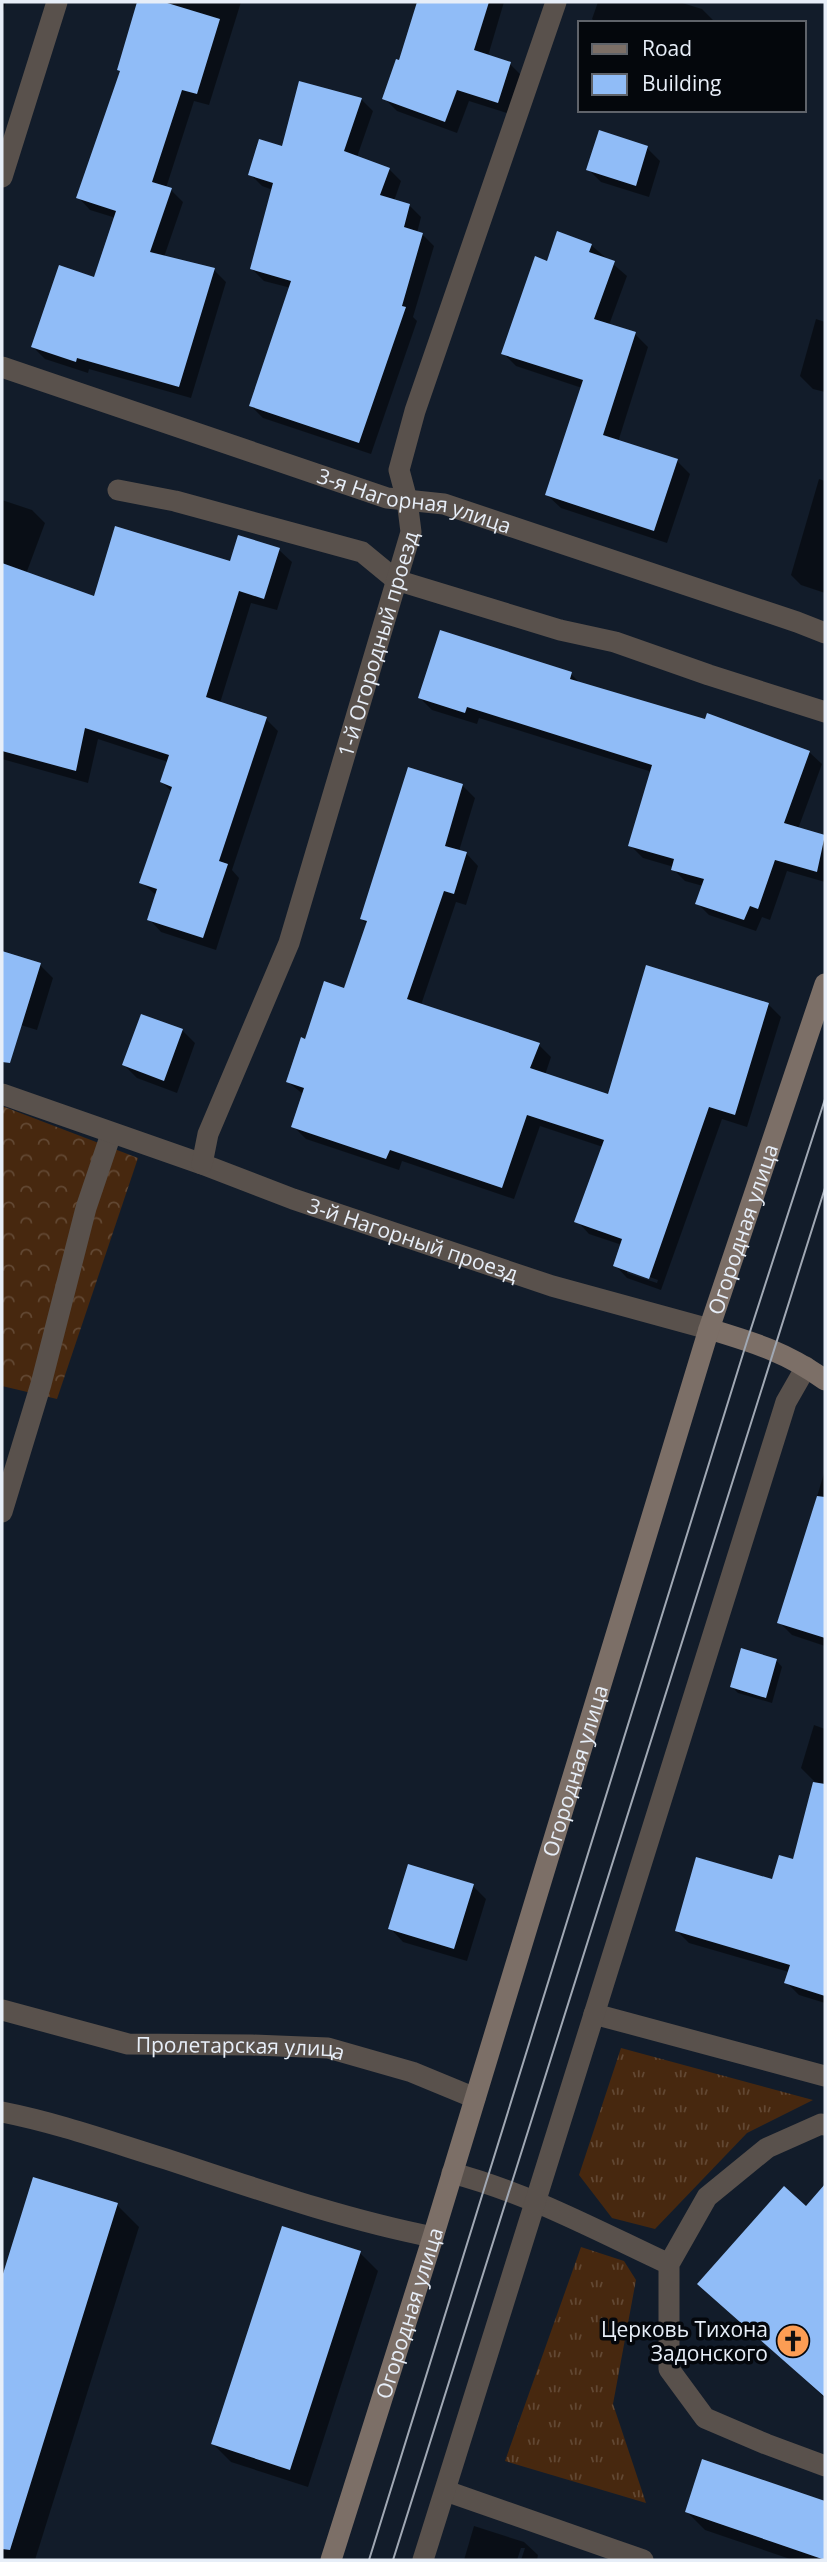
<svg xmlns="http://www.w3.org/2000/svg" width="827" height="2562" viewBox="0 0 827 2562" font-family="'Open Sans',sans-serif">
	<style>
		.grass { fill: url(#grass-tufts) }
		.forest { fill: url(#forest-crowns) }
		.shadow { fill: #0007; fill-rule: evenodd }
		.building { fill: #90bcf7 }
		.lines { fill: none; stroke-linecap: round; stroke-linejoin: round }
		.lane { stroke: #59514c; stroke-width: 21 }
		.street { stroke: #59514c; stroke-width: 21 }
		.secondary { stroke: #7c6f67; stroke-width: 21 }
		.tram { stroke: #a0a8b4; stroke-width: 2 }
		.labels { text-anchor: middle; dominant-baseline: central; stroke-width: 7; stroke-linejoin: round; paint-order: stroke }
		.street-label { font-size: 21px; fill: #e7eef8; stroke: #04070c }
		.poi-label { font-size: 21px; fill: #e7eef8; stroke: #04070c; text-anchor: end }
	</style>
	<defs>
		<pattern id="grass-tufts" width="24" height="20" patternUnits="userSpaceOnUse" patternTransform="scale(1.75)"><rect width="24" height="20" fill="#47280f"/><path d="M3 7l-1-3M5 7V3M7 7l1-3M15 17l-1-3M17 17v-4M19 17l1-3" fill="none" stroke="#624833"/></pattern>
		<pattern id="forest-crowns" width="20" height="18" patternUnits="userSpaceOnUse" patternTransform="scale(1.75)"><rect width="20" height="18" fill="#47280f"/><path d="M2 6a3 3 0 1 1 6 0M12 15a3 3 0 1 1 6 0" fill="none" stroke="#624833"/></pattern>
	</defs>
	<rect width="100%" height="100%" fill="#121c2a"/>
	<path class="grass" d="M 621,2048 L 813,2100 L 747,2133 L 655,2229 L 612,2218 L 579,2175 Z
		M 581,2247 L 624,2261 L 636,2280 L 613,2404 L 646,2503 L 505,2461 Z"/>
	<path class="forest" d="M 2,1106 L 138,1158 L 57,1399 L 2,1386 Z"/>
	<path class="shadow" d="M 2,2 L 6,2 L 2,16 Z
		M 139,2 L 241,2 L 209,105 L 194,101 L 166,188 L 171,190 L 183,202 L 164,257 L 214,270 L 226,282 L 191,398 L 89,369 L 88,373 L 45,359 L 33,347 L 96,279 L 116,218 L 90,210 L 78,197 L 121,72 L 119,69 Z
		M 419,2 L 504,2 L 488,56 L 510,64 L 522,76 L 510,114 L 469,101 L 457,133 L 397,111 L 384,98 L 400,63 Z
		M 598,2 L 679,2 L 702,9 L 715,22 L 596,23 L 592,19 Z
		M 361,99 L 373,111 L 357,157 L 389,169 L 401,181 L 394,201 L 409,205 L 421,217 L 417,233 L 422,234 L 434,246 L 413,317 L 417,321 L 371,454 L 263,418 L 251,406 L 291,288 L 264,281 L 252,269 L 273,190 L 262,186 L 250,174 L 283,148 Z
		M 647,148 L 660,161 L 649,197 L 601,182 L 588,169 Z
		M 591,245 L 627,276 L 609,325 L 635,334 L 648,347 L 618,442 L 677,461 L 690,474 L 667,543 L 561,508 L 547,495 L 582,388 L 516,366 L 503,353 L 548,263 Z
		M 816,319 L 825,322 L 825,392 L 813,389 L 800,376 Z
		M 819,479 L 825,481 L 825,593 L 801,585 L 791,575 Z
		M 2,500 L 32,510 L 45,523 L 26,574 L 95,598 L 279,550 L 292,562 L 277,610 L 251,603 L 220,703 L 266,719 L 278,731 L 232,870 L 239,878 L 216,950 L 161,932 L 149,919 L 157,896 L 141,882 L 172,792 L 162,782 L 168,762 L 98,739 L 88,783 L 2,759 Z
		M 571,674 L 581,684 L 809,752 L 822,764 L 798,829 L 825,837 L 825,882 L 787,871 L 770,920 L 762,917 L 756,931 L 709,915 L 697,903 L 703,886 L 685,881 L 673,869 L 674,867 L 643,858 L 630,845 L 652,772 L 479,718 L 477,724 L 432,710 L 420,698 Z
		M 409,769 L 463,786 L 475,798 L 459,851 L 466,853 L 478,866 L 466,905 L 456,902 L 421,1005 L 539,1045 L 551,1057 L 545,1075 L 609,1096 L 768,1004 L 781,1017 L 747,1127 L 722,1119 L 661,1290 L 627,1278 L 615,1265 L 622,1245 L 589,1234 L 577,1221 L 603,1147 L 540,1126 L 514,1199 L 402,1161 L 399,1170 L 306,1139 L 293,1126 L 304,1095 L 288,1082 L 306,1041 L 345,990 L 367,924 L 362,919 ZM 627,1269 L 658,1280 L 657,1283 L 627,1273 Z
		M 2,953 L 40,965 L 53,978 L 37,1030 L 14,1023 L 7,1046 L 2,1044 Z
		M 182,1030 L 195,1043 L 177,1093 L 137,1078 L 124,1065 Z
		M 825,1470 L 825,1646 L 792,1635 L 779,1622 Z
		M 776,1660 L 782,1667 L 772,1703 L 738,1693 L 732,1687 Z
		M 814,1725 L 825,1729 L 825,2003 L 799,1995 L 786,1982 L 789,1972 L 689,1943 L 677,1931 L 774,1882 L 794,1861 L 815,1782 L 801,1768 Z
		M 473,1886 L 486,1899 L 467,1961 L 403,1942 L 390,1928 Z
		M 34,2179 L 117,2205 L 139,2227 L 35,2560 L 2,2560 L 2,2283 Z
		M 825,2186 L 825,2398 L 700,2284 L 806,2208 Z
		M 360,2253 L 378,2271 L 308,2487 L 231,2462 L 213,2444 Z
		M 704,2462 L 825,2503 L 825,2560 L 793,2560 L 705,2530 L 687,2512 Z
		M 474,2526 L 524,2542 L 538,2555 L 537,2560 L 521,2560 L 525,2548 L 521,2548 L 517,2560 L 464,2560 Z"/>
	<path class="building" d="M 137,2 L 164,2 L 220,19 L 197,94 L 182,90 L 152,182 L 172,188 L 150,252 L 215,268 L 179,387 L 77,358 L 76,362 L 31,347 L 59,265 L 94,277 L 116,211 L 76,198 L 120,71 L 117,70 Z
		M 417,2 L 489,2 L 474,50 L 511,62 L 498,103 L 457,90 L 445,122 L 382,99 L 396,59 L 399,60 Z
		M 299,81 L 362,98 L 344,151 L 390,168 L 380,195 L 410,204 L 404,227 L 423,233 L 402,306 L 406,307 L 359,443 L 249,406 L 291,281 L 250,269 L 273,183 L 248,175 L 259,139 L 282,146 Z
		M 599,130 L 648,146 L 636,186 L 586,170 Z
		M 557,231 L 592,244 L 589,252 L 615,261 L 594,319 L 636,332 L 603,435 L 678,459 L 654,531 L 545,495 L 583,380 L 501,354 L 535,256 L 547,261 Z
		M 115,526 L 230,561 L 238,535 L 280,548 L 264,599 L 239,591 L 206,697 L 267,717 L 219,861 L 228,864 L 203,938 L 147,920 L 157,889 L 139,883 L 172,787 L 160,782 L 169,755 L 85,728 L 76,771 L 2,751 L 2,563 L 94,596 Z
		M 440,630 L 572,672 L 570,679 L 705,719 L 707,713 L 810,751 L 784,823 L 825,835 L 817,872 L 775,860 L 758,909 L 750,906 L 744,920 L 695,904 L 704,879 L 671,870 L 674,859 L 628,846 L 652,765 L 467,707 L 465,713 L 418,698 Z
		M 408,767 L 463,784 L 445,846 L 467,852 L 454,894 L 444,891 L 407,999 L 540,1043 L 530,1068 L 608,1094 L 646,965 L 769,1003 L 735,1115 L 709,1107 L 649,1279 L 613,1266 L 622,1239 L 574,1222 L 604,1140 L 527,1115 L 502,1188 L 390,1150 L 386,1159 L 291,1127 L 304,1088 L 286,1082 L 301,1037 L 305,1039 L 324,981 L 344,988 L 367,921 L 360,919 Z
		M 2,951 L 41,963 L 10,1063 L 2,1062 Z
		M 141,1014 L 183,1029 L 164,1081 L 122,1065 Z
		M 817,1496 L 825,1497 L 825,1638 L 777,1623 Z
		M 741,1648 L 777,1659 L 766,1698 L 730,1687 Z
		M 813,1782 L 825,1784 L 825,1996 L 784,1983 L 790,1965 L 675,1931 L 696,1857 L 772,1879 L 779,1855 L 793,1859 Z
		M 408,1864 L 474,1884 L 454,1949 L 388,1929 Z
		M 33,2177 L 118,2203 L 10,2550 L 2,2549 L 2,2277 Z
		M 825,2184 L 825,2397 L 697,2284 L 784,2186 L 806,2206 Z
		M 282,2226 L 361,2251 L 290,2470 L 211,2444 Z
		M 702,2459 L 825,2501 L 825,2560 L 685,2512 Z"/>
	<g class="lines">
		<path class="lane" d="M 118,490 L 175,501 L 362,552 L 396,580 L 560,630 L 615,642 L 709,675 L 825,712
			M 2,1512 L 41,1384 L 86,1208 L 111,1134
			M 2,2112 C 58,2123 111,2142 166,2159 C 254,2188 342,2219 433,2237
			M 825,2125 L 821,2124 L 767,2148 L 707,2197 L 669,2264 L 669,2369 L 705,2418 L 766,2444 L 825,2466
			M 452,2173 C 528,2193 598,2231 669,2264"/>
		<g class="street">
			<path d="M 2,177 L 57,2"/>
			<path id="s1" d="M 2,367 L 387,498 L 444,504 L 797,622 L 825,633"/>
			<path id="s2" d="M 2,1094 L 202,1164 L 293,1199 L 552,1286 L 709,1329"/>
			<path id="s3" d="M 202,1164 L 208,1134 L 289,943 L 411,532 L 407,500 L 399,470 L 415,411 L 556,2"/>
			<path id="s4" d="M 2,2010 L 128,2044 L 252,2045 L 328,2048 L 412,2072 L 475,2098"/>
			<path d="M 594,2014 L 825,2076"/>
			<path d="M 446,2491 L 643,2560"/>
			<path d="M 423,2560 L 786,1402 L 806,1367"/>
		</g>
		<g class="secondary">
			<path d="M 709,1329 C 755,1343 786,1352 825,1380"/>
			<path id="s5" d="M 331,2560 L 433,2237 L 709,1329 L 825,984"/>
		</g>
		<path class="tram" d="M 369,2560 L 747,1341 L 825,1099
			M 393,2560 L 825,1188"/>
	</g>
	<defs>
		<symbol id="church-disc" viewBox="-11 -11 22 22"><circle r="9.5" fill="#fc9d54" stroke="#04070c"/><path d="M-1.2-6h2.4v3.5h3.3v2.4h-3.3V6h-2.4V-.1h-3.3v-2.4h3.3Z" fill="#111"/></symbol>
	</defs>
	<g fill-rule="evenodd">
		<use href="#church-disc" x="774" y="2322" width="38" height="38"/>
	</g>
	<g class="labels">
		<g class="street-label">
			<text stroke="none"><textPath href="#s1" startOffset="434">3-я Нагорная улица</textPath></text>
			<text stroke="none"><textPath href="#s3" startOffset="550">1-й Огородный проезд</textPath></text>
			<text stroke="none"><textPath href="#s5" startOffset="1393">Огородная улица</textPath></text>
			<text stroke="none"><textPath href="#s2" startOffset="436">3-й Нагорный проезд</textPath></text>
			<text stroke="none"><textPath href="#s5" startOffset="826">Огородная улица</textPath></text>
			<text stroke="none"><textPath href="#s4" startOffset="243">Пролетарская улица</textPath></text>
			<text stroke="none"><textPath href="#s5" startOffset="259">Огородная улица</textPath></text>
		</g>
		<g class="poi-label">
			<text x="768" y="2329">Церковь Тихона<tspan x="768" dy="24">Задонского</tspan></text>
		</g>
	</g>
	<rect width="827" height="2562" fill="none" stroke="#e7eef8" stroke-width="7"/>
	<rect x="578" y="21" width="228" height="91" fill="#04070c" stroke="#5f636a" stroke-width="2"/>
	<rect x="592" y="44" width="35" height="10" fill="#7c6f67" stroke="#5f636a" stroke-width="2"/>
	<text x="642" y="56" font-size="21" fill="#e7eef8">Road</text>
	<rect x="592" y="74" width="35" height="21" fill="#90bcf7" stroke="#5f636a" stroke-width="2"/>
	<text x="642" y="91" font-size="21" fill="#e7eef8">Building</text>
</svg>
